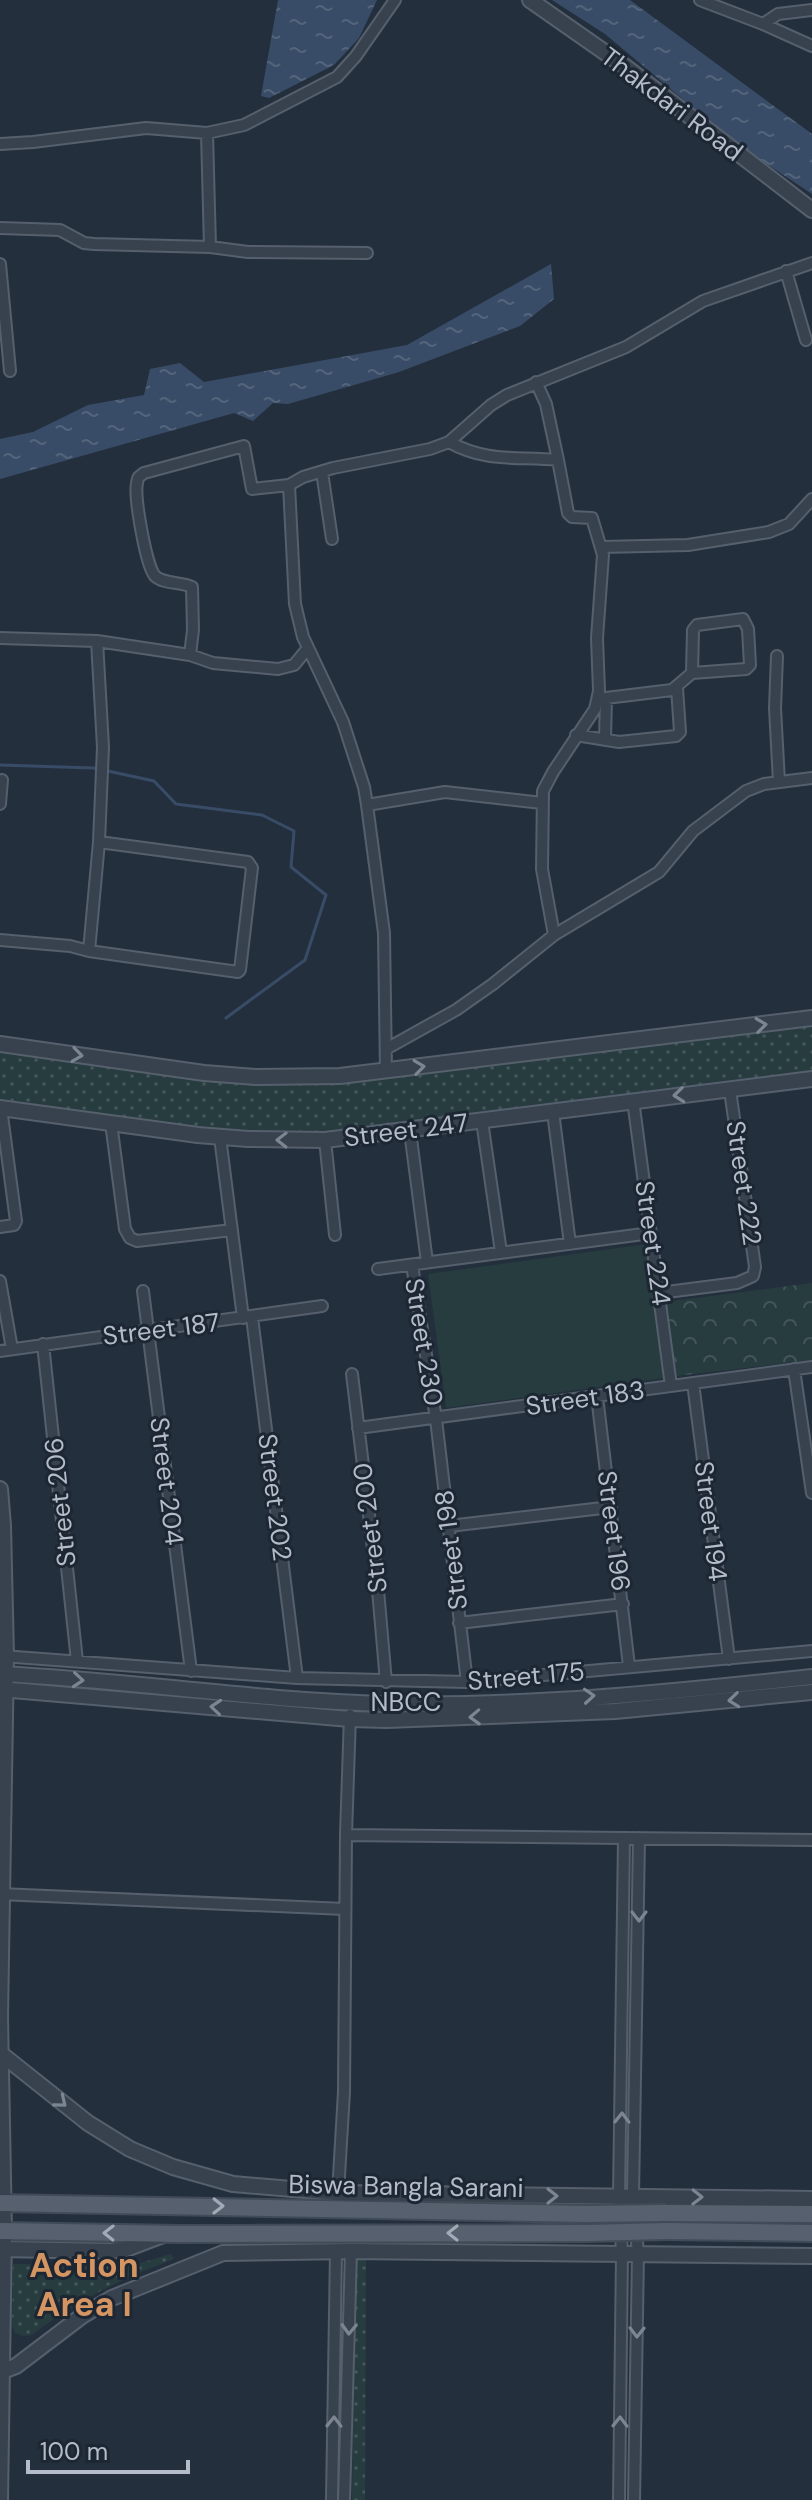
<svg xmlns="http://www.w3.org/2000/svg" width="812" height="2500" viewBox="0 0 812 2500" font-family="'DM Sans',sans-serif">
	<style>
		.grass { fill: url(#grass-dots) }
		.park { fill: url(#park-crowns) }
		.garden { fill: #263c3f }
		.water { fill: url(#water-ripples) }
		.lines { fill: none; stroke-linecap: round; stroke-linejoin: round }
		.stream { stroke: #394c67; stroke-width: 3 }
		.minor-casing { stroke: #565f6c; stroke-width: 14 }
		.tertiary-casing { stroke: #565f6c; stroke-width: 18 }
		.primary-casing { stroke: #414a57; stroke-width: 20 }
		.minor { stroke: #38414e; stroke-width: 10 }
		.tertiary { stroke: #38414e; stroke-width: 14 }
		.primary { stroke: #56606e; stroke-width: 16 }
		.primary-bridge-casing { stroke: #414a57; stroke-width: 20; stroke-linecap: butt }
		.primary-bridge { stroke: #56606e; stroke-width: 16 }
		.oneway { stroke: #7c8592 }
		.oneway2 { stroke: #a1aab7 }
		.labels { text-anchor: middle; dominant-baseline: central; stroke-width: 6; stroke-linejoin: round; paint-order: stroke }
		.street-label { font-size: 26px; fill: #b4bcc9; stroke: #1d2633 }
		.district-label { font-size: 34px; font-weight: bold; fill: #d59563; stroke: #1d2633 }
	</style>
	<defs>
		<pattern id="grass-dots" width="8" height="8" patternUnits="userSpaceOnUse" patternTransform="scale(2)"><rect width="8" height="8" fill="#263c3f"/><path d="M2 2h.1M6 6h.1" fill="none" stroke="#435659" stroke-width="1.8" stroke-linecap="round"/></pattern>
		<pattern id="park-crowns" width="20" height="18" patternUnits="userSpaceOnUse" patternTransform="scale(2)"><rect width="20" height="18" fill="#263c3f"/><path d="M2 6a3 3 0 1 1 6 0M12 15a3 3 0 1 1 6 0" fill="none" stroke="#435659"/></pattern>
		<pattern id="water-ripples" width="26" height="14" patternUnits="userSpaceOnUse" patternTransform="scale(2)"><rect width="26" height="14" fill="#394c67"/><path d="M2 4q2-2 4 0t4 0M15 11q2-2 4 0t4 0" fill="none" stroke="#53647b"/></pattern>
	</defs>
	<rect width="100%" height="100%" fill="#242f3e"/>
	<path class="grass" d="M 812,1026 L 812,1072 L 334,1131 C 221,1138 111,1114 0,1099 L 0,1051 L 234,1082 L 301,1084 L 369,1081 Z
		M 171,2254 L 174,2259 C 122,2278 76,2301 32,2335 L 23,2336 L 15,2333 L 12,2326 L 13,2264 L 134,2265 Z
		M 355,2259 L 366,2259 L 365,2500 L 352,2500 Z"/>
	<path class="park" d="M 812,1283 L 812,1360 L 676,1376 L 665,1302 Z"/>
	<path class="garden" d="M 647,1244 L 665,1378 L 446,1408 L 428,1274 Z"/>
	<path class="water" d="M 278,0 L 377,0 L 359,38 L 334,65 L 269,98 L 261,96 Z
		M 552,0 L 630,0 L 812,134 L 812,194 L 734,142 L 605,34 Z
		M 551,264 L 554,299 L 520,326 L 399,372 L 288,404 L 273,403 L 253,421 L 234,413 L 0,479 L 0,439 L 33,432 L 88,405 L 144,395 L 150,369 L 180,363 L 204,382 L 407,345 Z"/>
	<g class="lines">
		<path class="stream" d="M 0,765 L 94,768 L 154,781 L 176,804 L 262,815 L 294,831 L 291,867 L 326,895 L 305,960 L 226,1018"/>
		<defs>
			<path id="minor" d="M 700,0 L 763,24 L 812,46
				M 763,24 L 778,14 L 812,10
				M 207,133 L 210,247
				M 0,144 L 33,142 L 146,128 L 207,133 L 244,125 L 337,77 L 356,56 L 395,0
				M 0,228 L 60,230 L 84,243 L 94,244 L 210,247 L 248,252 L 367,253
				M 0,264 L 10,371
				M 786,271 L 806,340
				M 536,382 L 546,404 L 558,460
				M 449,442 C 487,463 517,456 558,460 L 568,513 L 572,517 L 592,518 L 603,555 L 597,638 L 599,691 L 595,709 L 553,772 L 543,791 L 542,869 L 554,935
				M 322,472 L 332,539
				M 602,547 L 688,545 L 769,532 L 789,524 L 812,499
				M 0,638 L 97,641 L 190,655 L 213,663 L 278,669 L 294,665 L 308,648
				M 190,655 L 193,630 L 192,587 C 182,582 163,584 155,576 C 146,566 134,497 137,483 C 138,476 139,477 144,473 L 244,446 L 252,489 L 289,485
				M 777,656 L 775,708 L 779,782
				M 576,735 L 619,742 L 676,736 L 680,732 L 677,688
				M 605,739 L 606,698 L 672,690 L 692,673 L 693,630 L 697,625 L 743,619 L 748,629 L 750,665 L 746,669 L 692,673
				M 0,804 L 2,780
				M 367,805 L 445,792 L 542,803
				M 0,940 L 70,946 L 89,951 L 238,972 L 240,970 L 252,868 L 248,862 L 99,842
				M 89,951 L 99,842 L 103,747 L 97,641
				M 386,1049 L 456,1010 L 493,984 L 554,935 L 659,872 L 693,831 L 746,791 L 764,784 L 812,778
				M 386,1071 L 384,933 L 367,805 L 364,787 L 343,722 L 303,637 L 295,604 L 289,485 L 303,477 L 333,468 L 430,449 L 449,442 L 491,405 L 507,395 L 626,347 L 703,301 L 812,263
				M 633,1100 L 671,1386
				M 553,1112 L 570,1244
				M 482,1121 L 501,1252
				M 111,1123 L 125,1229 L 130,1238 L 137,1241 L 232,1230
				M 410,1131 L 427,1262
				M 220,1137 L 243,1318
				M 325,1140 L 335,1235
				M 0,1227 L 14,1225 L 16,1221 L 1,1108
				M 412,1265 L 436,1419 L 467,1682
				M 378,1269 L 651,1233
				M 0,1281 L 12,1349
				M 143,1291 L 191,1671
				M 659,1293 L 737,1283 L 753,1276 L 755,1267 L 730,1090
				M 252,1317 L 297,1678
				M 43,1344 L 77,1661
				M 0,1351 L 322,1306
				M 794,1369 L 812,1493
				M 352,1374 L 378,1590 L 386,1682
				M 693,1383 L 729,1659
				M 597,1396 L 629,1666
				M 358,1428 L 812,1367
				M 449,1526 L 611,1507
				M 459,1623 L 623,1604
				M 2,1656 L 297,1678 L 467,1682 L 812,1651
				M 346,1835 L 812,1840
				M 0,1894 L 345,1909
				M 338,2193 L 344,2092 L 346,1835 L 350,1715
				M 332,2500 L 336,2251
				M 344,2500 L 351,2251
				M 619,2500 L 622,2254 L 619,2196 L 624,1838
				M 634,2500 L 638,2254 L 633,2196 L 639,1838"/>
			<path id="tertiary" d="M 530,0 L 623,65 L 812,210
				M 0,1044 L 204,1073 L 256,1077 L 340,1076 L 812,1018
				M 0,1108 L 198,1135 L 248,1139 L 325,1140 L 812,1079
				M 0,1489 L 3,1526 L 6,1656 L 0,2017 L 4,2231 L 0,2500
				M 0,1674 C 129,1680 258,1701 388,1704 C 529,1707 672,1692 812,1677
				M 0,1689 L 350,1719 L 387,1720 L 615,1711 L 812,1692
				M 0,2053 L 88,2123 L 130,2149 L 173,2167 L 233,2184 L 338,2193 L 812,2199
				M 0,2249 L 110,2251 L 126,2249 L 163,2235
				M 0,2372 L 16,2366 L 82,2316 L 112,2298 L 223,2253 L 351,2251 L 812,2256"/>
			<path id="primary" d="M 0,2203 L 584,2214
				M 666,2213 L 812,2214
				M 0,2231 L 179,2234 L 587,2233
				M 666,2231 L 812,2233"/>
		</defs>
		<use href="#minor" class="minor-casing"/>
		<use href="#tertiary" class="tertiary-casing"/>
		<use href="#primary" class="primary-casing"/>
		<use href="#minor" class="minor"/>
		<use href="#tertiary" class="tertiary"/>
		<use href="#primary" class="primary"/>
		<defs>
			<path id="primary-bridge" d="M 584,2214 L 666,2213
				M 587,2233 L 666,2231"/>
		</defs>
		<use href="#primary-bridge" class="primary-bridge-casing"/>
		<use href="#primary-bridge" class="primary-bridge"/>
	</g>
	<defs><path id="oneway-chevron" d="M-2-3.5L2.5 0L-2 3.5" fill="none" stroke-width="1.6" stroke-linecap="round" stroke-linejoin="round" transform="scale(2)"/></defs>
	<g class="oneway">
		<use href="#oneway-chevron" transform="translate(761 1025) rotate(-7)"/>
		<use href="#oneway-chevron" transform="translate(77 1055) rotate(8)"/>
		<use href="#oneway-chevron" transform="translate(419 1067) rotate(-7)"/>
		<use href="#oneway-chevron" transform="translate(679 1095) rotate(174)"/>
		<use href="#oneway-chevron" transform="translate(282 1140) rotate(-179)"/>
		<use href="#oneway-chevron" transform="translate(78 1680) rotate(5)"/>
		<use href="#oneway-chevron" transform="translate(589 1696) rotate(-4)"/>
		<use href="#oneway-chevron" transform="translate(734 1700) rotate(174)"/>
		<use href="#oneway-chevron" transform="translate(216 1707) rotate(-175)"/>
		<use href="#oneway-chevron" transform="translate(475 1717) rotate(178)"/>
		<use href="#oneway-chevron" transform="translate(639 1916) rotate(90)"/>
		<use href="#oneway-chevron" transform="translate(61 2102) rotate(39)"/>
		<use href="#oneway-chevron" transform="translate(622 2118) rotate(-89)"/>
		<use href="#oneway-chevron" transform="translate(552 2196)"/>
		<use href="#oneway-chevron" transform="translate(697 2197) rotate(1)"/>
		<use href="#oneway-chevron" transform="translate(349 2329) rotate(92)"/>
		<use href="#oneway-chevron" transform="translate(637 2332) rotate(91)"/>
		<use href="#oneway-chevron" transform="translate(334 2422) rotate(-89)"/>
		<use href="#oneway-chevron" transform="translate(620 2422) rotate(-89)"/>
	</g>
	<g class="oneway2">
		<use href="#oneway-chevron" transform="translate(218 2206) rotate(1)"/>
		<use href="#oneway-chevron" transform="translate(109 2233) rotate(-179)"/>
		<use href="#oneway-chevron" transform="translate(453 2233) rotate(180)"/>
	</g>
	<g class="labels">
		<g class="street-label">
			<text transform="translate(672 104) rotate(37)">Thakdari Road</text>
			<text transform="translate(406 1130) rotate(-7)">Street 247</text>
			<text transform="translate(744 1183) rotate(82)">Street 222</text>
			<text transform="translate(653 1243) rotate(82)">Street 224</text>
			<text transform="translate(161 1329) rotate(-7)">Street 187</text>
			<text transform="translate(424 1342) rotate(81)">Street 230</text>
			<text transform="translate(585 1398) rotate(-8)">Street 183</text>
			<text transform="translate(167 1481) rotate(83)">Street 204</text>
			<text transform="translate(275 1497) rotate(83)">Street 202</text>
			<text transform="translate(60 1502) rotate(-96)">Street 206</text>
			<text transform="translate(711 1521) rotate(83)">Street 194</text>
			<text transform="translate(370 1528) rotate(-97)">Street 200</text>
			<text transform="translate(614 1531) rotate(83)">Street 196</text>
			<text transform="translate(451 1550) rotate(-97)">Street 198</text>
			<text transform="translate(526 1676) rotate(-5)">Street 175</text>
			<text x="406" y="1702">NBCC</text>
			<text transform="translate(406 2186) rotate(1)">Biswa Bangla Sarani</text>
		</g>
		<g class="district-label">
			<text x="84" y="2265">Action<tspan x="84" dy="39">Area I</tspan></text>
		</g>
	</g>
	<path d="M28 2460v12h160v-12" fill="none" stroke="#b4bcc9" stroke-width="4"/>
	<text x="40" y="2460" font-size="24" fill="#b4bcc9" stroke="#1d2633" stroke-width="6" paint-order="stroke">100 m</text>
</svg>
